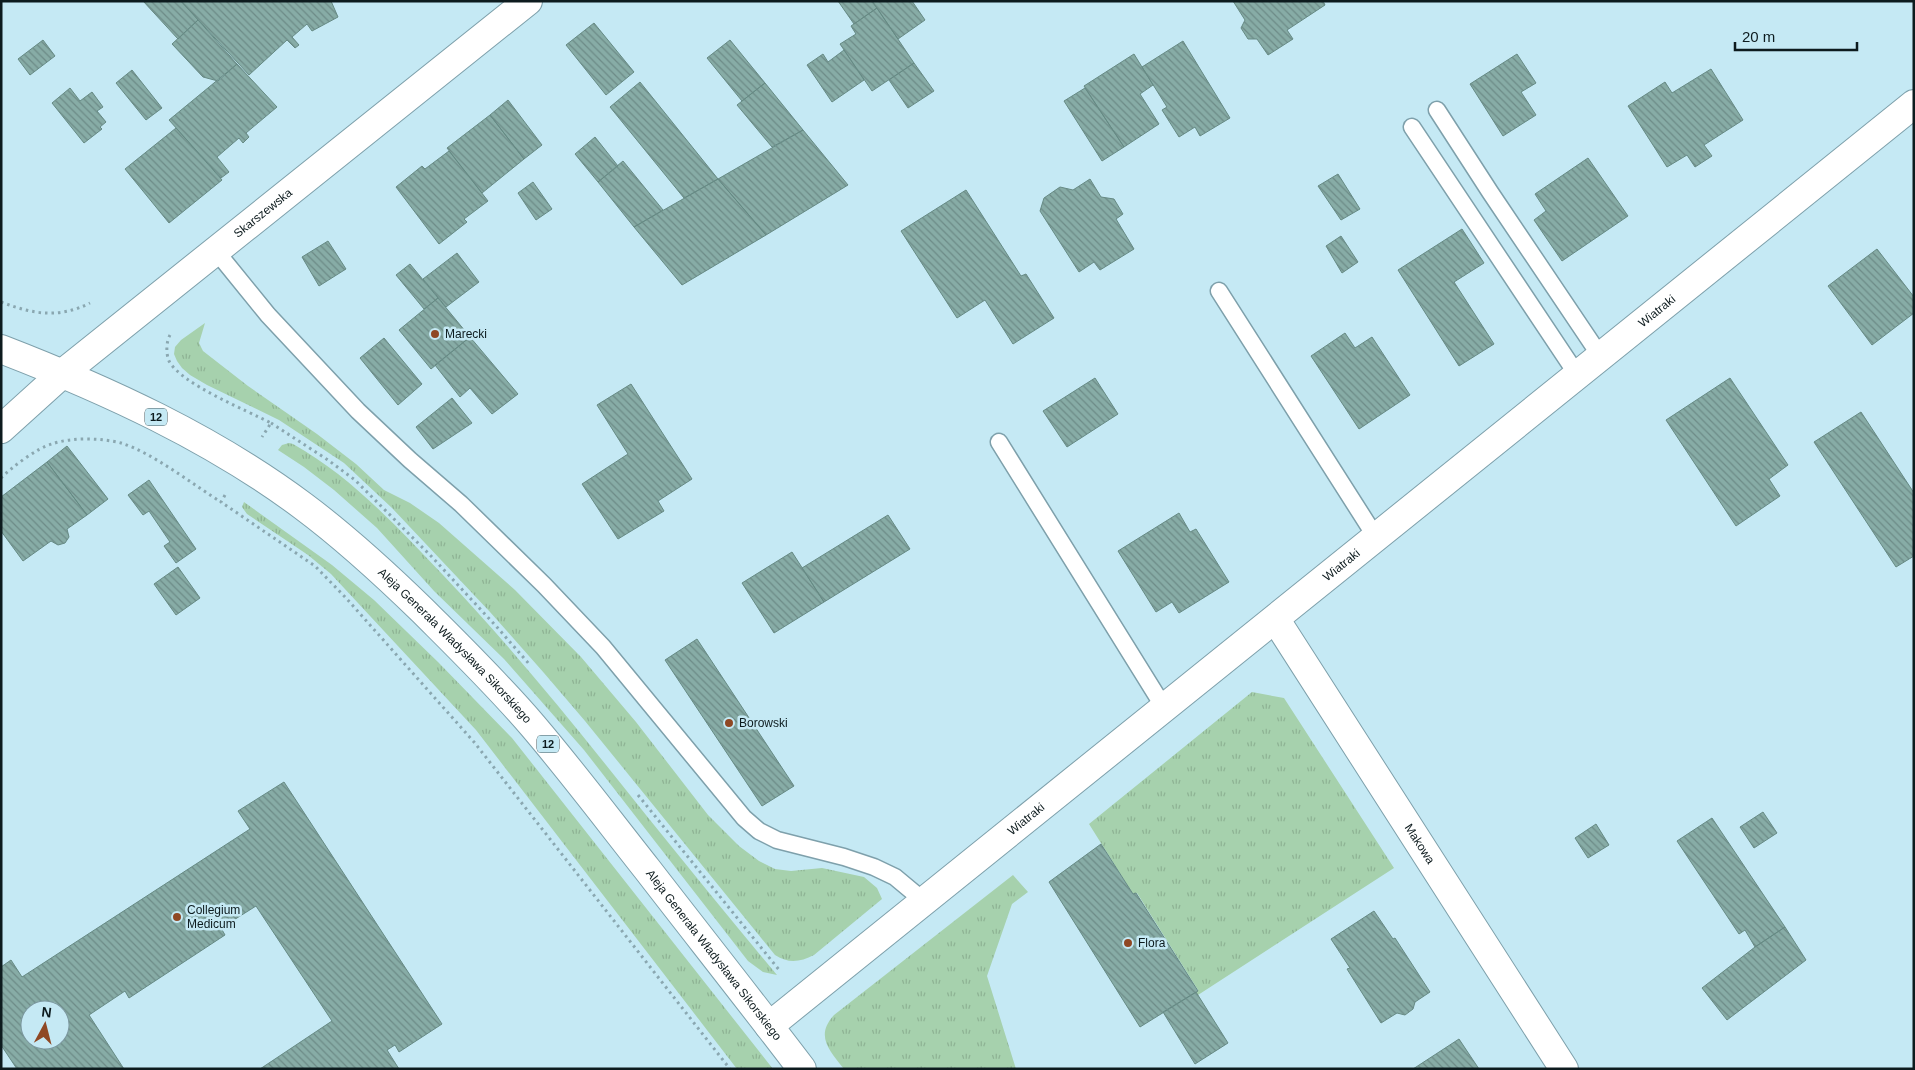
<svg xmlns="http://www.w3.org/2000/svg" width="1915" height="1070" viewBox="0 0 1915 1070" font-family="Helvetica,sans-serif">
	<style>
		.grass { fill: url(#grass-tufts) }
		.building { fill: url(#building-back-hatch); stroke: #668a84; fill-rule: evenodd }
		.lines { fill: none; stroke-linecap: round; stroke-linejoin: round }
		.service-casing { stroke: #7ea0ab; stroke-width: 19 }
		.minor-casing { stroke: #7ea0ab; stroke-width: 30 }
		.tertiary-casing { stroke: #7ea0ab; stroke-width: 30 }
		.primary-casing { stroke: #7ea0ab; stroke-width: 30 }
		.path { stroke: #8aa7b0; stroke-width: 3; stroke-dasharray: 2.5 4; stroke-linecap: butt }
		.service { stroke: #fff; stroke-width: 16 }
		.minor { stroke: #fff; stroke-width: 28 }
		.tertiary { stroke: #fff; stroke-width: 28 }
		.primary { stroke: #fff; stroke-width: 28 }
		.poi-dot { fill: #8f4824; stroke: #c5e9f4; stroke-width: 2 }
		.labels { text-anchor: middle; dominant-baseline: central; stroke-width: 5; stroke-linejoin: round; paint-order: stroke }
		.shield { fill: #c5e9f4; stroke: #44595e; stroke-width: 1 }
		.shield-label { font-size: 11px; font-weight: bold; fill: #0d1b1e }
		.street-label { font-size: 12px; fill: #0d1b1e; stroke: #c5e9f4 }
		.poi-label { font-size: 12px; fill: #0d1b1e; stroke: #c5e9f4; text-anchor: start }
	</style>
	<defs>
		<pattern id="grass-tufts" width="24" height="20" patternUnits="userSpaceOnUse" patternTransform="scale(1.25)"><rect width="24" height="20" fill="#a6d1ad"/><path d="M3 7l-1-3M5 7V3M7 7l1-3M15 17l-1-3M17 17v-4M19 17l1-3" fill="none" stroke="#8eb394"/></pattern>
		<pattern id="building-back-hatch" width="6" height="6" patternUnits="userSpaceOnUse" patternTransform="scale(1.25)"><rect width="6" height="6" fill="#87aca6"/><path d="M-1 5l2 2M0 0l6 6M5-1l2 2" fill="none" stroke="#6d8b87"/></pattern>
	</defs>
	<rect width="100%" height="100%" fill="#c5e9f4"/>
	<path class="grass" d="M 205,323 L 199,343 L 203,351 L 248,386 L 317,434 L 356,464 L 384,490 L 410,503 L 439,523 L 515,590 L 581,657 L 636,722 L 708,815 L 739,846 L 759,861 L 775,869 L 791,871 L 822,868 L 864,877 L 877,888 L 882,899 L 814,955 C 800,962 789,964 775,955 L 585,721 L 544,673 L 490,612 L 392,508 L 344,463 L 279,420 L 207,385 L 190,375 L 182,368 L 177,361 L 174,354 L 175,347 L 181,340 Z
		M 289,443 L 293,444 C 352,477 397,527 443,575 C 517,653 583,736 650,820 C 692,872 734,924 777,975 L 763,972 L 748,961 L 584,750 L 504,659 L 434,591 L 377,528 L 334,490 L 304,467 L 278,450 L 282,445 Z
		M 244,502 L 332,565 L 374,600 L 438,662 L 512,738 L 773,1069 L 737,1069 L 476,730 L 331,574 L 308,555 L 247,514 L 242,507 Z
		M 1252,692 L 1284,698 L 1394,868 L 1198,995 L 1196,992 L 1198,990 L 1137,893 L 1133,894 L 1089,824 Z
		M 1013,875 L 1028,892 L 1012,904 L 987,976 L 1016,1069 L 844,1069 C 829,1050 815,1036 834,1015 Z"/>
	<path class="building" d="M 143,1 L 181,1 L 198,20 L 178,39 Z
		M 181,1 L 331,1 L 338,17 L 312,31 L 307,24 L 292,37 L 299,45 L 295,48 L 287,40 L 249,75 Z
		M 838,1 L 872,1 L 877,8 L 854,24 Z
		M 872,1 L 912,1 L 925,20 L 898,39 Z
		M 1233,1 L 1323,1 L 1325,5 L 1287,30 L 1293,39 L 1268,55 L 1257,39 L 1248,39 L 1241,28 L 1245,20 Z
		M 877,8 L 914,63 L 872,91 L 840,44 L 856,34 L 851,26 Z
		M 198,20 L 237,64 L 218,81 L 203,77 L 172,44 Z
		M 594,23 L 634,72 L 606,95 L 566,45 Z
		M 43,40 L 55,56 L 30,75 L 18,59 Z
		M 730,40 L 765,83 L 742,101 L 707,58 Z
		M 1183,41 L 1230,118 L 1200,136 L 1195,127 L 1179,137 L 1162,110 L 1167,107 L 1142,67 Z
		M 844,50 L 864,80 L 832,102 L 807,65 L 823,54 L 828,62 Z
		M 1134,54 L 1153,85 L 1140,94 L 1159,124 L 1124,147 L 1084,86 Z
		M 1517,54 L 1536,83 L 1521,92 L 1536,115 L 1503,136 L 1470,84 Z
		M 914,63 L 934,91 L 908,108 L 889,80 Z
		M 237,64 L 277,107 L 246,133 L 249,137 L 243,143 L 239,138 L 217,157 L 229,172 L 221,178 L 169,120 Z
		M 1711,69 L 1743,120 L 1704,145 L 1712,156 L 1695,167 L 1687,155 L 1667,167 L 1628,106 L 1665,82 L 1672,93 Z
		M 132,70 L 162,108 L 146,120 L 116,83 Z
		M 640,82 L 718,179 L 684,198 L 610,107 Z
		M 765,83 L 803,130 L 772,147 L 737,105 Z
		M 70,88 L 80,101 L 92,92 L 103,107 L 97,111 L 106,122 L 100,127 L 102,129 L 84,143 L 52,103 Z
		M 1085,88 L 1124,147 L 1102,161 L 1064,101 Z
		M 508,100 L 542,145 L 524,159 L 490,115 Z
		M 490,115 L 524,159 L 482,193 L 447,148 Z
		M 176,128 L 222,180 L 169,223 L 125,169 Z
		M 803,130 L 848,185 L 766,235 L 718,179 Z
		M 595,137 L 618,166 L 598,182 L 575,154 Z
		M 449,151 L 488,201 L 464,219 L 467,222 L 439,244 L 396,187 L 422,166 L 425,169 Z
		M 1588,158 L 1628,216 L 1562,261 L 1534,220 L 1546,211 L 1535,194 Z
		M 623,161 L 663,210 L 634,227 L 598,182 Z
		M 1338,174 L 1360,209 L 1341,220 L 1318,186 Z
		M 718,179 L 766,235 L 682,285 L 634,227 Z
		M 1090,179 L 1101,197 L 1114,199 L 1123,214 L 1116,219 L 1134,249 L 1100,270 L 1094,262 L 1079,272 L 1040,211 L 1044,198 L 1060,187 L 1073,190 Z
		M 533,182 L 552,209 L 536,220 L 518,193 Z
		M 966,190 L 1021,276 L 1026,274 L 1054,318 L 1013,344 L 985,300 L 957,318 L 901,231 Z
		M 1462,229 L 1484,263 L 1454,282 L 1494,344 L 1459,366 L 1398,270 Z
		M 1341,236 L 1358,262 L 1342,273 L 1326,246 Z
		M 328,241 L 346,269 L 319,286 L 302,257 Z
		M 1877,249 L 1914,297 L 1914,313 L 1872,345 L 1828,286 Z
		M 457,253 L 479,282 L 446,307 L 423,279 Z
		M 410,264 L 438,298 L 424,309 L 396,275 Z
		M 438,298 L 470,337 L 431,369 L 399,330 Z
		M 1345,333 L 1355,348 L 1372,337 L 1410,395 L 1359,429 L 1311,356 Z
		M 470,337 L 518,394 L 492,414 L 470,388 L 460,397 L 435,365 Z
		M 384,338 L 422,384 L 398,405 L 360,358 Z
		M 1095,378 L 1118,414 L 1067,447 L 1043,411 Z
		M 1730,378 L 1788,465 L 1769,479 L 1780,496 L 1736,526 L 1666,420 Z
		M 631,384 L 692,479 L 658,501 L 664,511 L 618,539 L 582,484 L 628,454 L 597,405 Z
		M 452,398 L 472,423 L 433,449 L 416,427 Z
		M 1861,412 L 1914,493 L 1914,556 L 1896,567 L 1814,442 Z
		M 67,446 L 108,499 L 87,515 L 47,462 Z
		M 47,462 L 87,515 L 67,529 L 69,537 L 65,543 L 58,545 L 51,541 L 23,561 L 1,531 L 1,497 Z
		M 149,480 L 196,549 L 176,563 L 164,546 L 170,542 L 149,511 L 143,515 L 128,495 Z
		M 1179,513 L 1190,532 L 1196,529 L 1229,582 L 1179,613 L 1172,602 L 1156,612 L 1118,551 Z
		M 888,515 L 910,549 L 824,602 L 802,568 Z
		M 792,552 L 824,602 L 774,633 L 742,583 Z
		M 178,567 L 200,598 L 176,615 L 154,584 Z
		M 697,639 L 794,786 L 762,806 L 665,660 Z
		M 284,782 L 442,1024 L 399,1052 L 395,1045 L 387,1050 L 399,1069 L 260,1069 L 332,1021 L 256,906 L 221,928 L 225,935 L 129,998 L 125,991 L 89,1015 L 124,1069 L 17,1069 L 1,1045 L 1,967 L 11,960 L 22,977 L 250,829 L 238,811 ZM 30,1010 L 60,1010 L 60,1040 L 30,1040 Z
		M 1763,812 L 1777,833 L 1754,848 L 1740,827 Z
		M 1712,818 L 1785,927 L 1755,947 L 1745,930 L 1739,934 L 1677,841 Z
		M 1596,824 L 1609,845 L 1588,858 L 1575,838 Z
		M 1101,844 L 1133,894 L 1136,893 L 1198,991 L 1140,1027 L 1049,882 Z
		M 1374,911 L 1393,939 L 1395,938 L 1430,992 L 1415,1002 L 1413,1009 L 1405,1015 L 1397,1013 L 1381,1023 L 1347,969 L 1350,968 L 1331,939 Z
		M 1785,927 L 1806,960 L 1727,1020 L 1702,988 L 1755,947 Z
		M 1196,992 L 1228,1043 L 1195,1064 L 1163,1012 Z
		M 1459,1039 L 1479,1069 L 1413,1069 Z"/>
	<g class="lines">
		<defs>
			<path id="service" d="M 1437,110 L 1490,192 L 1601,357
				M 1412,127 L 1578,376
				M 216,251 L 268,315 L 358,411 L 410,460 L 461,504 L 544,585 L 603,647 L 744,818 L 759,831 L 777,840 L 844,857 L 874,867 L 895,877 L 925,902
				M 1219,291 L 1377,539
				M 999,442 L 1165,709"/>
			<g id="minor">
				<path d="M 1,429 L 63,373"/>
				<path id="s1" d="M 1276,620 L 1564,1069"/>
				<path id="s2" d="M 769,1026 L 1914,104"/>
			</g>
			<g id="tertiary">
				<path id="s3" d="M 63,373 L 528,1"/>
			</g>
			<g id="primary">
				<path id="s4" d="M 1,349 C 107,390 212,438 303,506 C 346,538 385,574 423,611 C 461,649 499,686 533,726 C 573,773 609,821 647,869 C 698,935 751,1002 802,1069"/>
			</g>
		</defs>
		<use href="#service" class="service-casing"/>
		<use href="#minor" class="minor-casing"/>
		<use href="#tertiary" class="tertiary-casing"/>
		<use href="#primary" class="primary-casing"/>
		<path class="path" d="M 1,302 C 33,314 58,319 90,303
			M 170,335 C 166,342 166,354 169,361 C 181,384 246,410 271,423 L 262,437
			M 271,423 L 328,460 L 355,480 L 431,556 L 496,626 L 530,665
			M 1,478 C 12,467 37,448 52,444 C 71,437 102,438 121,443 C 153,453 192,484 221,502
			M 225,495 L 221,502 L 315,566 L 346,598 L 474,742 L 730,1069
			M 638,795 L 780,971"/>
		<use href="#service" class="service"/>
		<use href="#minor" class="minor"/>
		<use href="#tertiary" class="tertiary"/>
		<use href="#primary" class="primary"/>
	</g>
	<g class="poi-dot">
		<circle cx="435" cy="334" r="5"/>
		<circle cx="729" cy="723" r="5"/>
		<circle cx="177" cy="917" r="5"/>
		<circle cx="1128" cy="943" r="5"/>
	</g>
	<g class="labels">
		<g class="shield">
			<rect x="145" y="408.5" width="22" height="17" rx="4"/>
			<rect x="537" y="735.5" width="22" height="17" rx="4"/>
		</g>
		<g class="shield-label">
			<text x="156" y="417">12</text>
			<text x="548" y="744">12</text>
		</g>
		<g class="street-label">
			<text stroke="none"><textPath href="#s3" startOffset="256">Skarszewska</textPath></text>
			<text stroke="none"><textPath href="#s2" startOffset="1140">Wiatraki</textPath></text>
			<text stroke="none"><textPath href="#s2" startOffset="735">Wiatraki</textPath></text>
			<text stroke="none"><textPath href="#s4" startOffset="548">Aleja Generała Władysława Sikorskiego</textPath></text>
			<text stroke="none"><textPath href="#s2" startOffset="330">Wiatraki</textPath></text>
			<text stroke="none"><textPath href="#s1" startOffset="266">Makowa</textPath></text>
			<text stroke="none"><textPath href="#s4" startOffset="952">Aleja Generała Władysława Sikorskiego</textPath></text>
		</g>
		<g class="poi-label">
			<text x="445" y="334">Marecki</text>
			<text x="739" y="723">Borowski</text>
			<text x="187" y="910">Collegium<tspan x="187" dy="14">Medicum</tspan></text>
			<text x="1138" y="943">Flora</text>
		</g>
	</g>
	<rect width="1915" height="1070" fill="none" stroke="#0d1b1e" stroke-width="5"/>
	<g transform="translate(45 1025) rotate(7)"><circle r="24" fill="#c5e9f4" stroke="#7b979e"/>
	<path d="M0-4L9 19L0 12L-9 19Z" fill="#8f4824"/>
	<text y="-8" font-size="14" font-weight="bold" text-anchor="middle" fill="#0d1b1e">N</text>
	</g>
	<path d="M1735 42v8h122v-8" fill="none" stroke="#0d1b1e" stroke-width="2.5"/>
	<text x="1742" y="42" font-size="15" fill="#0d1b1e" stroke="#c5e9f4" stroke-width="4" paint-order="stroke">20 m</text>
</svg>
